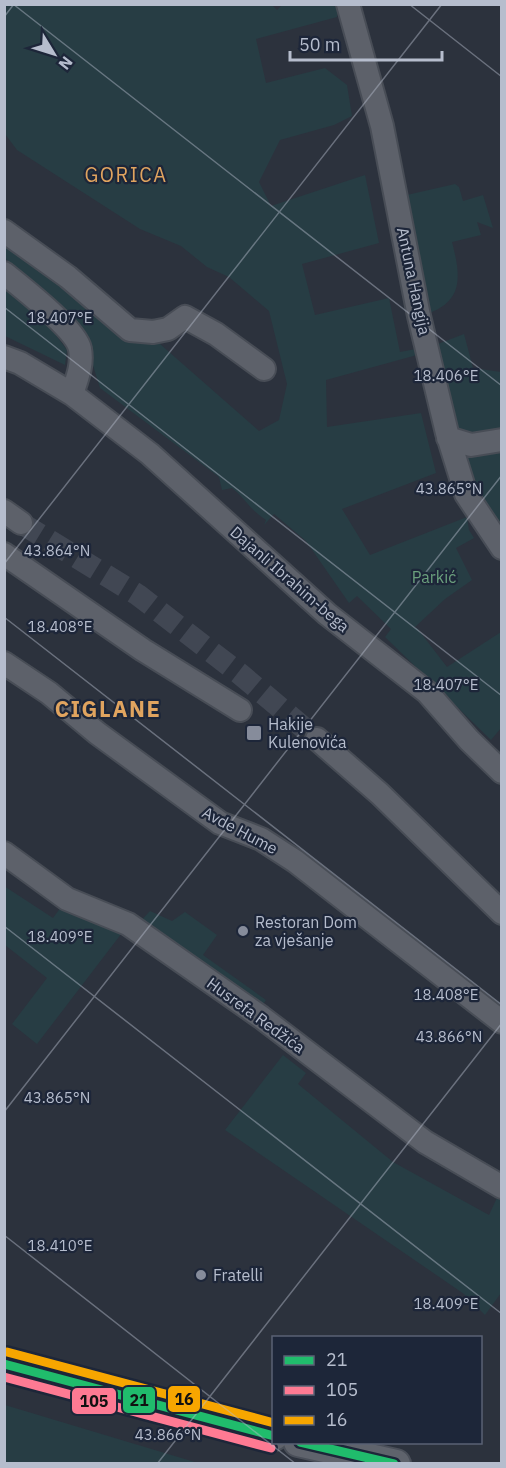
<svg xmlns="http://www.w3.org/2000/svg" width="506" height="1468" viewBox="0 0 506 1468" font-family="'IBM Plex Sans',sans-serif">
	<style>
		.green { fill: #273d44 }
		.lines { fill: none; stroke-linecap: round; stroke-linejoin: round }
		.minor-tunnel { stroke: #414753; stroke-width: 22; stroke-dasharray: 22 11; stroke-linecap: butt }
		.minor-casing { stroke: #484d56; stroke-width: 26 }
		.major-casing { stroke: #4a4f59; stroke-width: 32 }
		.minor { stroke: #5d616a; stroke-width: 22 }
		.major { stroke: #5f636c; stroke-width: 28 }
		.bus-1-casing { stroke: #1d2639; stroke-width: 14 }
		.bus-2-casing { stroke: #1d2639; stroke-width: 14 }
		.bus-3-casing { stroke: #1d2639; stroke-width: 14 }
		.bus-1 { stroke: #20bc6c; stroke-width: 9 }
		.bus-2 { stroke: #fe7a93; stroke-width: 9 }
		.bus-3 { stroke: #f7a600; stroke-width: 9 }
		.ticks { fill: none; stroke: #b6bdcd; stroke-width: 1.5; stroke-opacity: 0.45 }
		.poi-dot { fill: #868c9b; stroke: #1d2639; stroke-width: 2 }
		.labels { text-anchor: middle; dominant-baseline: central; stroke-width: 4.5; stroke-linejoin: round; paint-order: stroke }
		.street-label { font-size: 16px; fill: #b6bdcd; stroke: #1d2639 }
		.park-label { font-size: 16px; fill: #6ba07d; stroke: #1d2639 }
		.poi-label { font-size: 16px; fill: #b6bdcd; stroke: #1d2639; text-anchor: start }
		.quarter-label { font-size: 20px; letter-spacing: 1.5px; fill: #e0a45f; stroke: #1d2639 }
		.district-label { font-size: 22px; font-weight: bold; letter-spacing: 1.5px; fill: #e0a45f; stroke: #1d2639 }
		.ticks-label { font-size: 15px; text-anchor: middle; fill: #b6bdcd; stroke: #1d2639; stroke-width: 4.5; stroke-linejoin: round; paint-order: stroke }
		.line-badge { stroke: #1d2639; stroke-width: 2 }
		.pale-badge-label { font-size: 16px; text-anchor: middle; font-weight: bold; fill: #111 }
	</style>
	<rect width="100%" height="100%" fill="#2c323d"/>
	<path class="green" d="M 271,4 L 277,10 L 282,5 L 334,5 L 338,10 L 337,17 L 256,39 L 266,83 L 325,68 L 347,85 L 352,116 L 334,125 L 280,140 L 259,182 L 271,206 L 365,175 L 379,243 L 302,264 L 315,315 L 389,298 L 400,352 L 416,349 L 417,355 L 326,380 L 327,427 L 421,413 L 436,473 L 342,509 L 370,555 L 467,517 L 469,530 L 474,538 L 456,548 L 472,580 L 445,599 L 414,628 L 417,628 L 447,667 L 501,632 L 501,728 L 491,740 L 385,637 L 391,629 L 357,596 L 349,603 L 306,541 L 274,514 L 264,525 L 266,520 C 249,509 245,498 232,488 L 222,490 L 219,477 L 100,388 L 81,327 L 5,258 L 5,241 L 114,324 L 160,344 L 259,431 L 279,420 L 287,384 L 269,311 L 229,277 L 207,267 L 181,246 L 140,229 L 17,150 L 5,134 L 5,5 Z
		M 455,184 L 459,187 L 463,201 L 483,195 L 493,228 L 477,222 L 481,235 L 452,242 C 462,280 463,304 420,316 L 398,197 Z
		M 4,283 L 37,310 L 67,350 L 65,365 L 5,336 Z
		M 464,334 L 473,368 L 501,372 L 501,436 L 447,433 L 430,347 Z
		M 501,444 L 501,543 L 453,454 Z
		M 4,886 L 53,918 L 67,899 L 128,925 L 37,1044 L 12,1024 L 47,978 L 5,945 Z
		M 150,911 L 172,921 L 185,912 L 217,935 L 203,955 L 266,1000 L 259,1010 L 137,925 Z
		M 283,1055 L 306,1073 L 298,1084 L 393,1162 L 489,1215 L 501,1189 L 501,1293 L 485,1315 L 464,1294 L 225,1130 Z
		M 5,1405 L 198,1463 L 5,1463 Z"/>
	<g class="lines">
		<path class="minor-tunnel" d="M 21,523 L 138,595 L 240,674 L 317,739"/>
		<defs>
			<path id="minor" d="M 348,4 L 382,126 L 419,316 L 447,433 L 466,494 L 502,548
				M 4,231 L 68,277 L 130,330 L 153,332 L 168,329 L 185,317 L 216,334 L 264,369
				M 4,273 C 21,287 76,329 80,349 C 83,365 77,379 72,394
				M 4,357 L 20,363 L 72,394 L 150,454 L 327,614 L 427,692 L 469,740 L 502,772
				M 448,438 L 471,445 L 502,440
				M 4,511 L 21,523
				M 4,554 L 143,650 L 240,710
				M 4,663 L 49,693 L 97,733 L 220,823 L 261,839 L 295,861 L 502,1022
				M 317,739 L 380,794 L 502,913
				M 4,853 L 67,899 L 128,924 L 261,1017 L 425,1142 L 502,1187"/>
			<path id="major" d="M 4,1364 L 274,1436
				M 298,1442 L 396,1464"/>
		</defs>
		<use href="#minor" class="minor-casing"/>
		<use href="#major" class="major-casing"/>
		<use href="#minor" class="minor"/>
		<use href="#major" class="major"/>
		<defs>
			<path id="bus-1" d="M 4,1364 L 274,1436
				M 300,1442 L 394,1464"/>
			<path id="bus-2" d="M 4,1377 L 271,1448"/>
			<path id="bus-3" d="M 7,1352 L 274,1423"/>
		</defs>
		<use href="#bus-1" class="bus-1-casing"/>
		<use href="#bus-2" class="bus-2-casing"/>
		<use href="#bus-3" class="bus-3-casing"/>
		<use href="#bus-1" class="bus-1"/>
		<use href="#bus-2" class="bus-2"/>
		<use href="#bus-3" class="bus-3"/>
	</g>
	<path class="ticks" d="M 13,4 L 502,386M 409,4 L 502,77M 4,17 L 14,4M 4,307 L 502,696M 4,564 L 442,4M 4,617 L 502,1005M 4,926 L 502,1314M 4,1112 L 502,475M 4,1235 L 296,1464M 157,1464 L 502,1023"/>
	<g class="poi-dot">
		<rect x="246" y="725" width="16" height="16" rx="3"/>
		<circle cx="243" cy="931" r="6"/>
		<circle cx="201" cy="1275" r="6"/>
	</g>
	<g class="labels">
		<g class="street-label">
			<text transform="translate(414 281) rotate(78)">Antuna Hangija</text>
			<text transform="translate(290 579) rotate(41)">Dajanli Ibrahim-bega</text>
			<text transform="translate(240 830) rotate(28)">Avde Hume</text>
			<text transform="translate(256 1015) rotate(36)">Husrefa Redžića</text>
		</g>
		<g class="park-label">
			<text x="434" y="577">Parkić</text>
		</g>
		<g class="poi-label">
			<text x="268" y="724">Hakije<tspan x="268" dy="18">Kulenovića</tspan></text>
			<text x="255" y="922">Restoran Dom<tspan x="255" dy="18">za vješanje</tspan></text>
			<text x="213" y="1275">Fratelli</text>
		</g>
		<g class="quarter-label">
			<text x="126" y="174">GORICA</text>
		</g>
		<g class="district-label">
			<text x="108" y="708">CIGLANE</text>
		</g>
	</g>
	<g class="ticks-label">
		<text x="60" y="323">18.407°E</text>
		<text x="446" y="381">18.406°E</text>
		<text x="449" y="494">43.865°N</text>
		<text x="57" y="556">43.864°N</text>
		<text x="60" y="632">18.408°E</text>
		<text x="446" y="690">18.407°E</text>
		<text x="60" y="942">18.409°E</text>
		<text x="446" y="1000">18.408°E</text>
		<text x="449" y="1042">43.866°N</text>
		<text x="57" y="1103">43.865°N</text>
		<text x="60" y="1251">18.410°E</text>
		<text x="446" y="1309">18.409°E</text>
		<text x="168" y="1440">43.866°N</text>
	</g>
	<g class="line-badge">
		<rect x="167" y="1385" width="34" height="28" rx="6" fill="#f7a600"/>
		<rect x="122" y="1386" width="34" height="28" rx="6" fill="#20bc6c"/>
		<rect x="71" y="1387" width="46" height="28" rx="6" fill="#fe7a93"/>
	</g>
	<g class="pale-badge-label">
		<text x="184" y="1405">16</text>
		<text x="139" y="1406">21</text>
		<text x="94" y="1407">105</text>
	</g>
	<rect width="506" height="1468" fill="none" stroke="#b6bdcd" stroke-width="12"/>
	<rect x="272" y="1336" width="210" height="108" fill="#1d2639" stroke="#5a6274" stroke-width="1.5"/>
	<rect x="284" y="1356" width="30" height="9" fill="#20bc6c" stroke="#5a6274" stroke-width="1.5"/>
	<text x="326" y="1366" font-size="18" fill="#b6bdcd">21</text>
	<rect x="284" y="1386" width="30" height="9" fill="#fe7a93" stroke="#5a6274" stroke-width="1.5"/>
	<text x="326" y="1396" font-size="18" fill="#b6bdcd">105</text>
	<rect x="284" y="1416" width="30" height="9" fill="#f7a600" stroke="#5a6274" stroke-width="1.5"/>
	<text x="326" y="1426" font-size="18" fill="#b6bdcd">16</text>
	<g transform="translate(54 54) rotate(128)" stroke="#1d2639" stroke-width="4.5" paint-order="stroke">
	<path d="M0-4.5L10 22L0 15L-10 22Z" fill="#b6bdcd"/>
	<text y="-9" font-size="16" font-weight="bold" text-anchor="middle" fill="#b6bdcd">N</text>
	</g>
	<path d="M290 51v9h152v-9" fill="none" stroke="#b6bdcd" stroke-width="3"/>
	<text x="299" y="51" font-size="18" fill="#b6bdcd" stroke="#1d2639" stroke-width="4.5" paint-order="stroke">50 m</text>
</svg>
